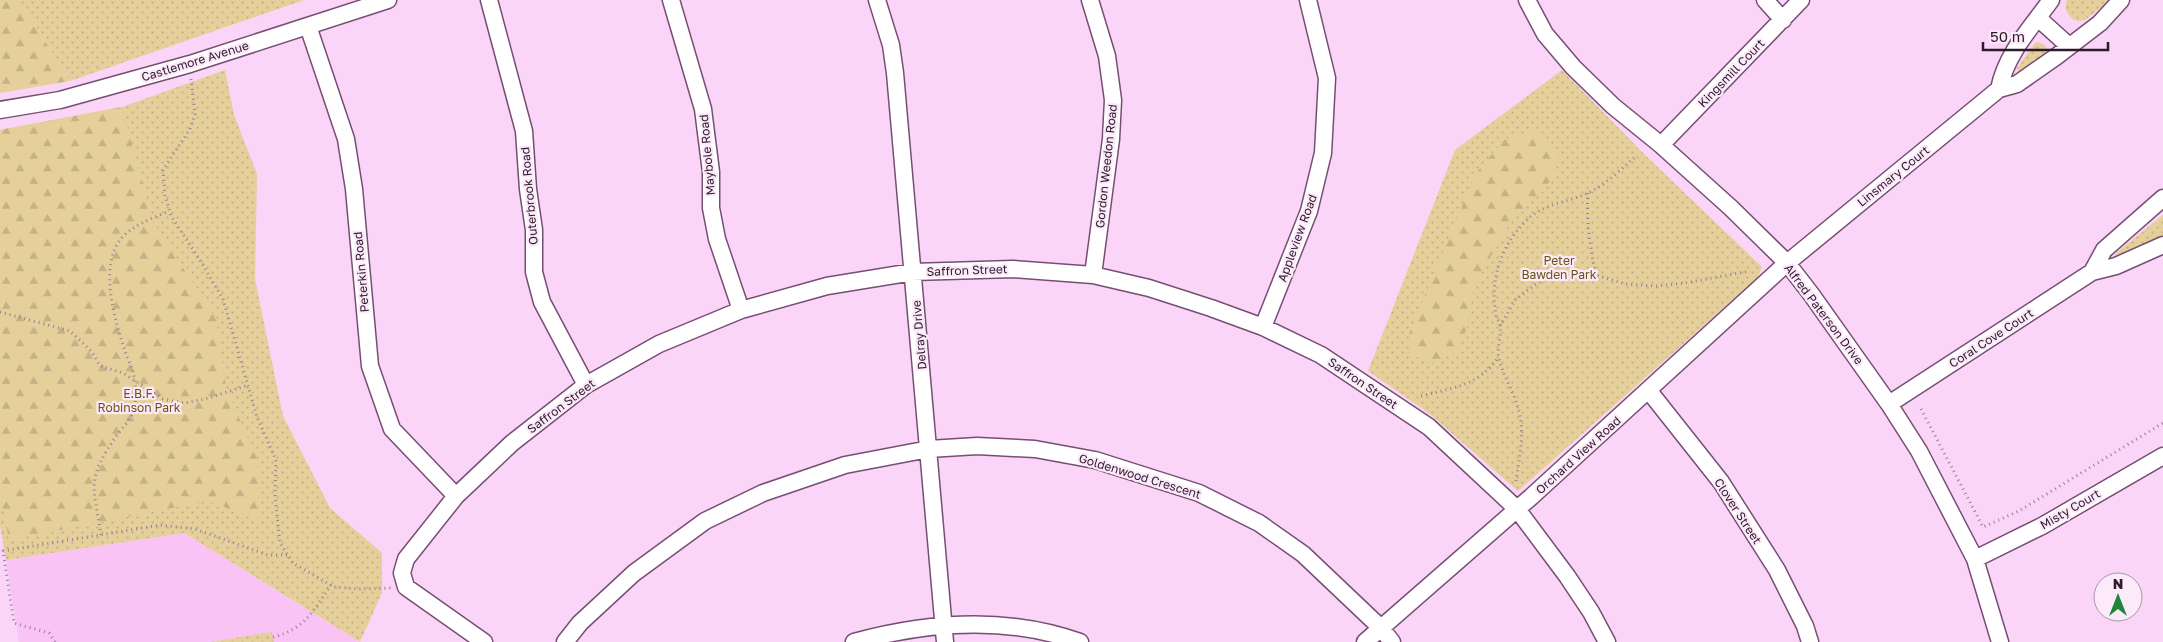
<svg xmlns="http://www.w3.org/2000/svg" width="2163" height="642" viewBox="0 0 2163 642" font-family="'Golos Text',sans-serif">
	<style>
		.built { fill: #f9c4f5 }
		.grass { fill: url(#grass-dots) }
		.forest { fill: url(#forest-firs) }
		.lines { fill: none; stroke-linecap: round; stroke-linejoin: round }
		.minor-casing { stroke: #764e74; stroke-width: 19 }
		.path { stroke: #9a7e98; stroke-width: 3; stroke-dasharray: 1 4; stroke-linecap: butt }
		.minor { stroke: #fff; stroke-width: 16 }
		.labels { text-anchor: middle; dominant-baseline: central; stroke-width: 4.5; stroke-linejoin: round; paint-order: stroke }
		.street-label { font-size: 12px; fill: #2d1b2c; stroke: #fce9fa }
		.park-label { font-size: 12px; fill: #6a5413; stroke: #fce9fa }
	</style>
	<defs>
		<pattern id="grass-dots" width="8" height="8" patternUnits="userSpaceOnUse" patternTransform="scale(1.25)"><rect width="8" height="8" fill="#e5cf9a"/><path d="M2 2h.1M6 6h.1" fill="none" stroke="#c5b185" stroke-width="1.8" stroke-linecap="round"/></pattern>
		<pattern id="forest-firs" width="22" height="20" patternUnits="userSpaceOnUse" patternTransform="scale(1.25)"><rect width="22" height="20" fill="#e5cf9a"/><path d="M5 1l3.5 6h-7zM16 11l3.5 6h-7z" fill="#c5b185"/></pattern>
	</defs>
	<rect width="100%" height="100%" fill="#fad5f7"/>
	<path class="built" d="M 184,533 L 359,642 L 19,642 L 6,560 Z"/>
	<path class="grass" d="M 19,0 L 304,0 L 70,81 Z
		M 2067,0 L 2110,0 L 2085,20 L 2078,21 C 2069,18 2063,10 2067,0 Z
		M 2039,42 L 2046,46 L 2047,52 L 2023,74 L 2018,74 L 2017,68 L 2035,43 Z
		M 225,70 L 234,115 L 257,174 L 255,279 L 283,416 L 330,508 L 382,553 L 382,593 L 360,642 L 184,533 L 6,560 L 0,526 L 0,130 L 122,107 Z
		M 1562,70 L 1642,152 L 1762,267 L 1758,277 L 1518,491 L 1430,414 L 1368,371 L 1455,150 Z
		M 2163,215 L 2163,236 L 2120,261 L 2115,258 L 2116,253 Z
		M 272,632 L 274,642 L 209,642 Z"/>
	<path class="forest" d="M 0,0 L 19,0 L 70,81 L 0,93 Z
		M 122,107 L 153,222 L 216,318 L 226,388 L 258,461 L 258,519 L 208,501 L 9,540 L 0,493 L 0,130 Z
		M 1535,130 L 1559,153 L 1553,178 L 1508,226 L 1474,286 L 1466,330 L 1457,351 L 1430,364 L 1409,353 L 1409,334 L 1476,173 L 1505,139 Z"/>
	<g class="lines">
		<defs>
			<path id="minor" d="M 489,0 L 524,131 L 528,189 L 534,230 L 534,272 L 542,302 L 586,385
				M 671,0 L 703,109 L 711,172 L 711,208 L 717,239 L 741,310
				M 877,0 L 891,45 L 895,73 L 945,642
				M 1090,0 L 1107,56 L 1113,100 L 1111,139 L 1093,275
				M 1527,0 L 1545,34 L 1573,67 L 1613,106 L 1661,145 L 1731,208 L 1787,263 L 1811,294 L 1889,404 L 1919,451 L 1975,559 L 2000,642
				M 1765,0 L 1783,20
				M 2038,18 L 2069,46
				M 308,26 L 346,139 L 354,189 L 370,366 L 392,429 L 456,496
				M 1999,89 C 2006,54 2030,29 2051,0
				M 0,110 L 60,100 L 190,64 L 388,0
				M 1661,145 L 1801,0
				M 2092,272 L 2104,250 L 2163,198
				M 1263,327 L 1309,211 L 1323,153 L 1327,78 L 1308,0
				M 1649,391 L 1721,482 L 1777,570 L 1805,626 L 1810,642
				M 1889,404 L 2092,272 L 2116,266 L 2163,245
				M 1975,559 L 2042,526 L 2163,456
				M 484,642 L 406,587 L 402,573 L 406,559 L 456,496 L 512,443 L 586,385 L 659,344 L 741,310 L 827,286 L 913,272 L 1013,269 L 1093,275 L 1149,288 L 1211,308 L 1263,327 L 1321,355 L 1429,427 L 1517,509 L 1567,576 L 1591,612 L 1607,642
				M 565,642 L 580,623 L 634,573 L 705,521 L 763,493 L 845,465 L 929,449 L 977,446 L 1035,449 L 1095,460 L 1199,493 L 1259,523 L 1303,554 L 1381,628 L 1392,642
				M 854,642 C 927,622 1007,616 1080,642
				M 1365,642 L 1531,497 L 1787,263 L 1999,89 L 2017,84 L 2057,56 L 2100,23 L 2121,0"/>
		</defs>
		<use href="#minor" class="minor-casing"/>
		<path class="path" d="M 191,79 L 195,114 L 190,129 L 163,170 L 165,195 L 171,216 L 198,257 L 223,299 L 257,417 L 276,460 L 275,495 L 280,543 L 293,563 L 334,587 L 359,589 L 391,588
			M 1588,193 C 1586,221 1590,247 1596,275
			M 0,312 L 70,331 L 92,352 L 100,366 L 123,373 L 163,399 L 185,403 L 209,398 L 248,385
			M 1500,326 L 1515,300 L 1536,284 L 1555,275 L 1596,275 L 1625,284 L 1657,286 L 1685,283 L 1750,271
			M 1421,396 C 1452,388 1478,386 1498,358
			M 1921,409 L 1983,527 L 2019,511 L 2163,423
			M 1516,481 C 1519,460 1524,437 1520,416 C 1516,394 1504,379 1499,359 C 1496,348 1502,336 1500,325 C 1500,321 1496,319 1496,315 C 1489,278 1502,243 1529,218 C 1546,203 1569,202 1588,193 C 1605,185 1620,170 1634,158
			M 101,535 C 93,484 86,480 117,435 C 123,427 134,416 135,406 C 136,396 136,381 133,372 C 131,365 127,358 125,351 C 115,321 99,268 120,240 C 132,225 153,218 169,211
			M 273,637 C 304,630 314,610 331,585
			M 55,642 L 49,633 L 14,623 L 3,551 L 160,525 L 195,529 L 268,555 L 287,555"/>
		<use href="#minor" class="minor"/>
	</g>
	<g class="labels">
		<g class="street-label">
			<text transform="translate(195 61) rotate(-17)">Castlemore Avenue</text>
			<text transform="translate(1731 73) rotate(-46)">Kingsmill Court</text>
			<text transform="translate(707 155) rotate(-95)">Maybole Road</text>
			<text transform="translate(1106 166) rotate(-84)">Gordon Weedon Road</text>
			<text transform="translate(1893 176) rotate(-39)">Linsmary Court</text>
			<text transform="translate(529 196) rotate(-95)">Outerbrook Road</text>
			<text transform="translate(1297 238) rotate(-70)">Appleview Road</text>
			<text transform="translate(967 270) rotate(-2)">Saffron Street</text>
			<text transform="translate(361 272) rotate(-95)">Peterkin Road</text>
			<text transform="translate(1824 314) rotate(53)">Alfred Paterson Drive</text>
			<text transform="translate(919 335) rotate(-95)">Delray Drive</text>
			<text transform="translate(1991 338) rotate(-33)">Coral Cove Court</text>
			<text transform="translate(1363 383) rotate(34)">Saffron Street</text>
			<text transform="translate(561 406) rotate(-37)">Saffron Street</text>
			<text transform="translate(1578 455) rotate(-42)">Orchard View Road</text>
			<text transform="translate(1140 476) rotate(17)">Goldenwood Crescent</text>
			<text transform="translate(2070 509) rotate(-30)">Misty Court</text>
			<text transform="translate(1738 511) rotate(57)">Clover Street</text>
		</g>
		<g class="park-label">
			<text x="1559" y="260">Peter<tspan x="1559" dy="14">Bawden Park</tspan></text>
			<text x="139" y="393">E.B.F.<tspan x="139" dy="14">Robinson Park</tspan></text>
		</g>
	</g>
	<g transform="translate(2118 597)"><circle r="24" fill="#fce9fa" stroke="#a997a8"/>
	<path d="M0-4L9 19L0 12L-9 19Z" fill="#1b863c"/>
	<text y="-8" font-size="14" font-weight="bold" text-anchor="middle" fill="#2d1b2c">N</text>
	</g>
	<path d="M1983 42v8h125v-8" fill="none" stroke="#2d1b2c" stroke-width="2.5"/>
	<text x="1990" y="42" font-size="15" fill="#2d1b2c" stroke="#fce9fa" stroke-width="4" paint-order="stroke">50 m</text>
</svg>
